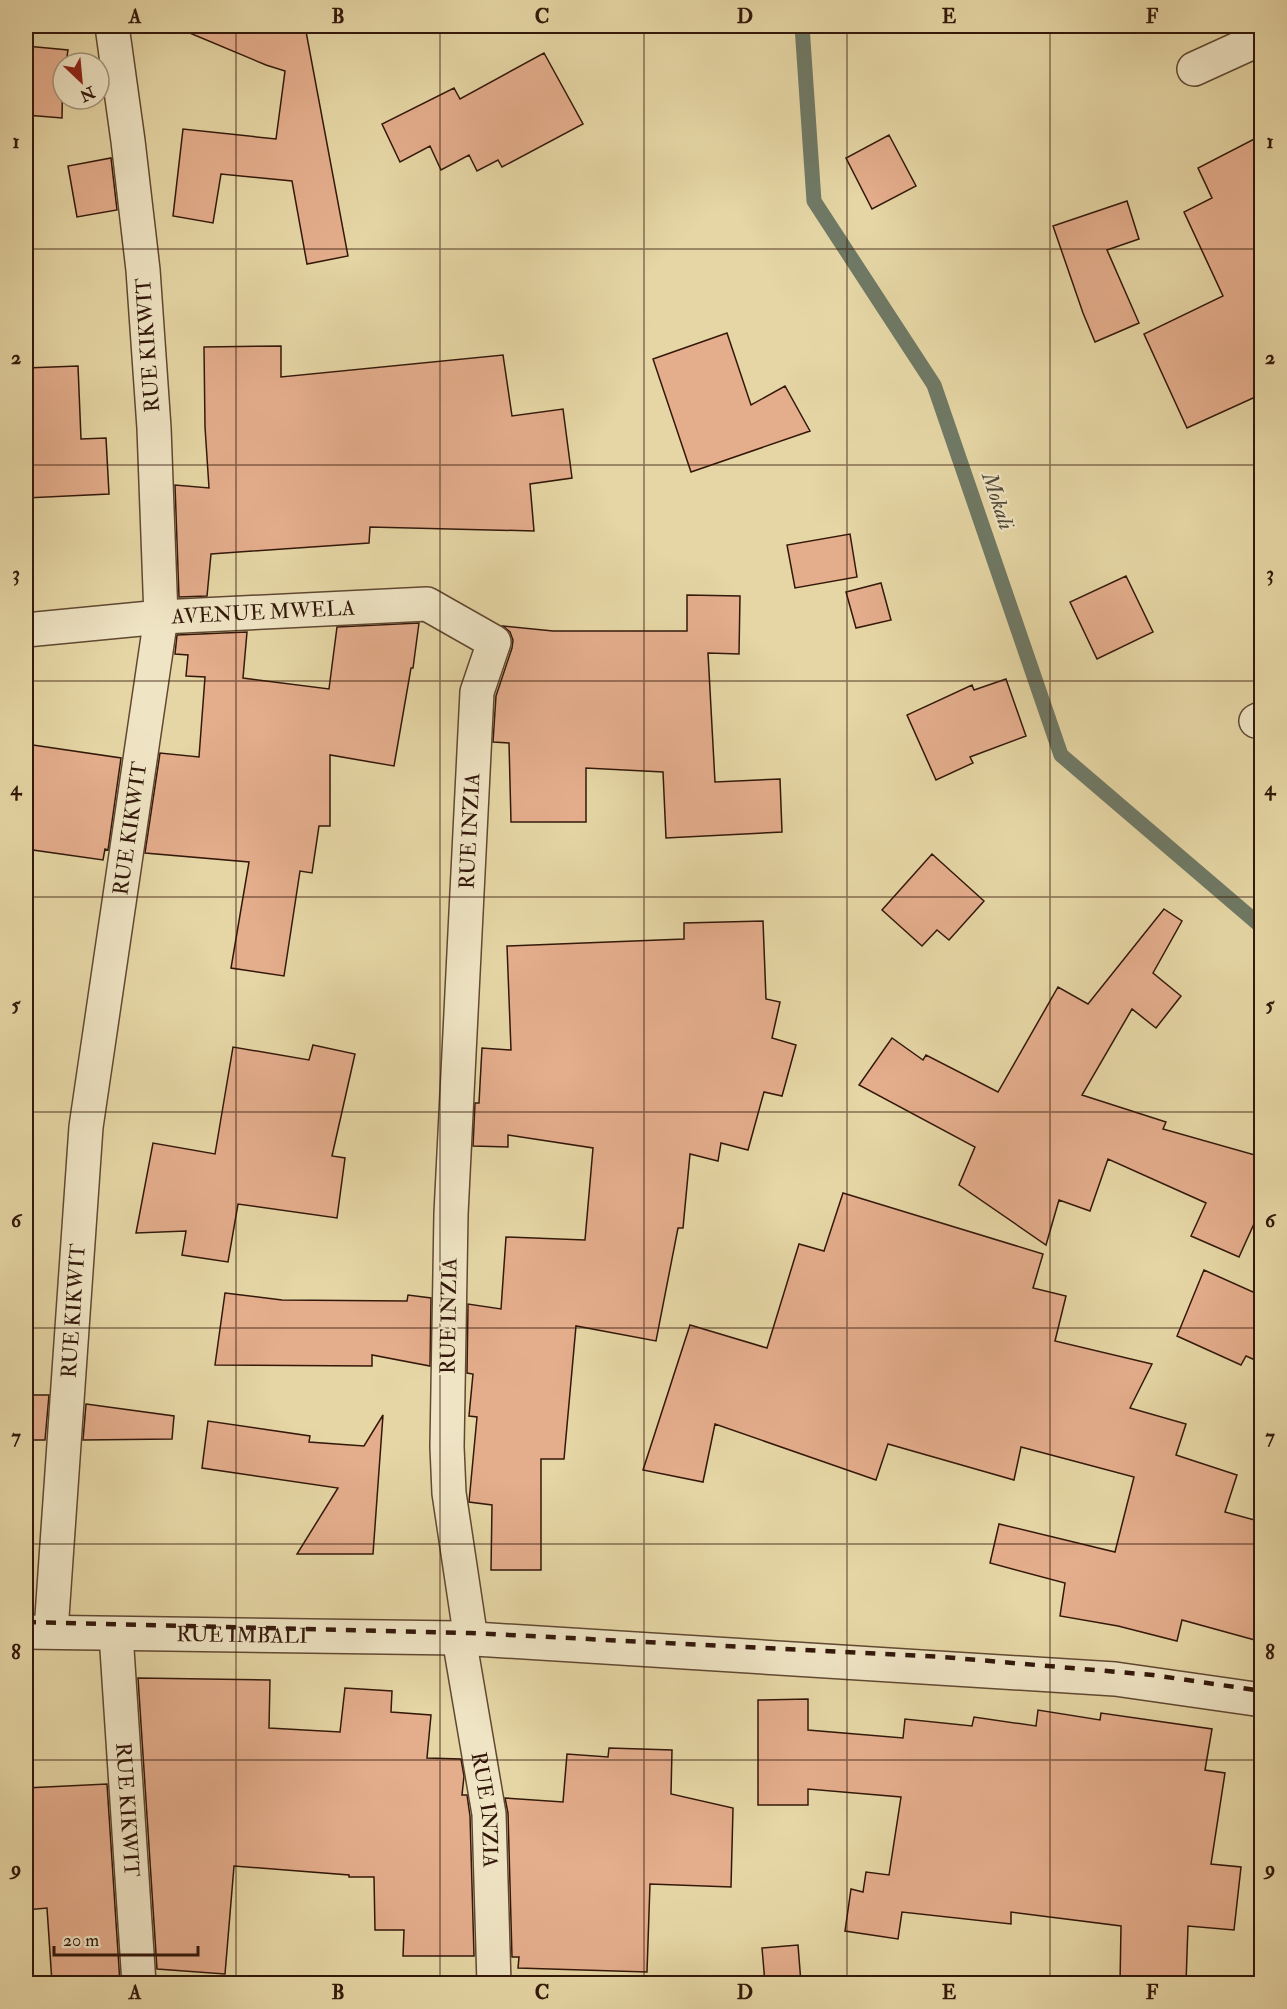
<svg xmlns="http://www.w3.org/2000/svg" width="1287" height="2009" viewBox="0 0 1287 2009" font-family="'IM FELL Double Pica',serif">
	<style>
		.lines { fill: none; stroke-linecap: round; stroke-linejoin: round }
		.stream { stroke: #6f7965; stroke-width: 15 }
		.building { fill: #e4ad8c; stroke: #33180a; stroke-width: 1.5 }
		.minor-casing { stroke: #604831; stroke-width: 36 }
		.minor { stroke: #efe4c4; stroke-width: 33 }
		.rail { stroke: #33180a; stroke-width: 4.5; stroke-dasharray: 10 10; stroke-linecap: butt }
		.grid { fill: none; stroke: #33180a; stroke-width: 1.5; stroke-opacity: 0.55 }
		.labels { text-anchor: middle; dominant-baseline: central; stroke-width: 4.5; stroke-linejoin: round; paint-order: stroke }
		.street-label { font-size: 21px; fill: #33180a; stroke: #efe4c4 }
		.water-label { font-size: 22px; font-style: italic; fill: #514937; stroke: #efe4c4 }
		.neatline { fill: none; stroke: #33180a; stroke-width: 2 }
		.grid-label { font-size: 20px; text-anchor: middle; font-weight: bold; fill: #33180a }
	</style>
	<rect width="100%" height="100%" fill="#e6d6a5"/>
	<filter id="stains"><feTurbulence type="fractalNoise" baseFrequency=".00333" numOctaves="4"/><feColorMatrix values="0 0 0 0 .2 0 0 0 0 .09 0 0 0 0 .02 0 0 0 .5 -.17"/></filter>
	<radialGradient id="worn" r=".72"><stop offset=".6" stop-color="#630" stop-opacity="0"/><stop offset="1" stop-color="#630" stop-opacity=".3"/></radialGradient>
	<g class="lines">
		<path class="stream" d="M 802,26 L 814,201 L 934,385 L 1061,755 L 1262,927"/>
	</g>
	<path class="building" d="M 173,26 L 278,26 L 291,29 L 291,26 L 305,26 L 348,256 L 307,264 L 292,181 L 221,174 L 213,223 L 173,216 L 183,129 L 276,139 L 285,71 L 266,65 Z
		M 26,46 L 68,50 L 66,63 L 63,63 L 62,118 L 26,115 Z
		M 544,53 L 583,124 L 502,167 L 498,160 L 477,171 L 469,155 L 441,170 L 430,146 L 400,162 L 382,124 L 454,88 L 460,99 Z
		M 889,135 L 916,186 L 872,209 L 846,158 Z
		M 1262,135 L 1262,394 L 1187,428 L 1144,334 L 1223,296 L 1184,212 L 1212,198 L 1198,168 Z
		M 111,158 L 117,210 L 77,217 L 68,166 Z
		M 1127,201 L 1139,239 L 1107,250 L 1139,323 L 1095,342 L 1083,313 L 1053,226 Z
		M 727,333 L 751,405 L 785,386 L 810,431 L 691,472 L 653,359 Z
		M 281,346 L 281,377 L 503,355 L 512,416 L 563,409 L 572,478 L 530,484 L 534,531 L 370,527 L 369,543 L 211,554 L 207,596 L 179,597 L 175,485 L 209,488 L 205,427 L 204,347 Z
		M 78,366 L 81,439 L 106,438 L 109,494 L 26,498 L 26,368 Z
		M 850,534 L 857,577 L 795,588 L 787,545 Z
		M 1126,576 L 1153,632 L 1097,659 L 1070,602 Z
		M 881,583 L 891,620 L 856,628 L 846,592 Z
		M 687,595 L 740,596 L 739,654 L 708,653 L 715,782 L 780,779 L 782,832 L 666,838 L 663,772 L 586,768 L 586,822 L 511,822 L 509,743 L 493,742 L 496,696 L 512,648 L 513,640 L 510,632 L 503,626 L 553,631 L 687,631 Z
		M 419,623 L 413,668 L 411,668 L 394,766 L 330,755 L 330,826 L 319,826 L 312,873 L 300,871 L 284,976 L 231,968 L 249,862 L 145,853 L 160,753 L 199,757 L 205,677 L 186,676 L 188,655 L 175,654 L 177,635 L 247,632 L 243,678 L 329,689 L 337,627 Z
		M 1006,679 L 1026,736 L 970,757 L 973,763 L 936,780 L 907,715 L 972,685 L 974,690 Z
		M 26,744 L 121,758 L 108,850 L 105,849 L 103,860 L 26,849 Z
		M 932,854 L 984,901 L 949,940 L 937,930 L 922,946 L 882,910 Z
		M 1164,909 L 1182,921 L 1153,973 L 1181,996 L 1156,1028 L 1132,1009 L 1082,1095 L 1166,1122 L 1163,1129 L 1262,1157 L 1262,1206 L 1239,1257 L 1191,1236 L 1206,1203 L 1108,1159 L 1090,1211 L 1059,1200 L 1046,1245 L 959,1185 L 975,1147 L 859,1085 L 892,1038 L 923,1060 L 926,1055 L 998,1092 L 1058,987 L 1088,1004 Z
		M 763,921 L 766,999 L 780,1002 L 772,1038 L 796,1045 L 782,1096 L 764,1092 L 748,1150 L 721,1143 L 718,1161 L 690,1154 L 683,1228 L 678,1228 L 656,1341 L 576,1326 L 564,1459 L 541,1459 L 541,1570 L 491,1570 L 492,1505 L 469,1502 L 477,1417 L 469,1416 L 473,1374 L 467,1373 L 468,1304 L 501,1309 L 506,1237 L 585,1240 L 593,1148 L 508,1135 L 508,1147 L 473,1146 L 475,1103 L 479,1103 L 482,1048 L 511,1050 L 507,946 L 684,939 L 684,923 Z
		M 313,1045 L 355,1054 L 332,1156 L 345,1158 L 337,1218 L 238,1204 L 228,1262 L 182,1255 L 186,1231 L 136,1233 L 153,1143 L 215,1154 L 233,1047 L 309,1060 Z
		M 843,1193 L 1043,1254 L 1033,1288 L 1066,1296 L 1055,1341 L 1152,1364 L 1130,1408 L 1186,1424 L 1176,1455 L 1237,1475 L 1225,1512 L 1262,1522 L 1262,1642 L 1182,1620 L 1177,1641 L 1118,1626 L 1060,1616 L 1065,1583 L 990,1563 L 999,1524 L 1115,1552 L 1134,1477 L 1021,1447 L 1014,1480 L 888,1444 L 876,1480 L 715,1424 L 703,1482 L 643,1470 L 690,1325 L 767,1348 L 799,1244 L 824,1251 Z
		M 1204,1270 L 1262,1296 L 1262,1363 L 1246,1356 L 1241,1365 L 1177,1336 Z
		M 225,1293 L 282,1300 L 407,1301 L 408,1295 L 431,1298 L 430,1366 L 372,1355 L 372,1366 L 215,1365 Z
		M 26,1395 L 49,1395 L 45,1440 L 26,1440 Z
		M 86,1404 L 174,1416 L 172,1439 L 83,1440 Z
		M 383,1415 L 373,1554 L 297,1554 L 338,1488 L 202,1468 L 208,1421 L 310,1436 L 309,1442 L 364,1446 Z
		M 138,1678 L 270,1680 L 269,1728 L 340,1732 L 345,1688 L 392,1691 L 391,1712 L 431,1715 L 427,1758 L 461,1759 L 464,1776 L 462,1795 L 467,1795 L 470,1816 L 474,1956 L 403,1956 L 404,1930 L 375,1930 L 374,1877 L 349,1877 L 349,1875 L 234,1866 L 225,1974 L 157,1969 Z
		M 808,1699 L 808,1730 L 903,1738 L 905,1719 L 972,1726 L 974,1717 L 1036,1726 L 1038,1710 L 1100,1720 L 1101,1713 L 1212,1729 L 1205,1770 L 1225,1773 L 1211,1864 L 1241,1867 L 1234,1930 L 1188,1926 L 1186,1983 L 1120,1983 L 1121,1926 L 1011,1912 L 1011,1924 L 902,1912 L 898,1939 L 845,1931 L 851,1889 L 863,1892 L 866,1872 L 889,1875 L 901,1797 L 808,1789 L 808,1805 L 758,1805 L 758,1700 Z
		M 609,1748 L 672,1750 L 671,1794 L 733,1808 L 731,1887 L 650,1884 L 647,1972 L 518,1968 L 519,1957 L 512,1957 L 508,1813 L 505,1798 L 563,1802 L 567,1754 L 608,1757 Z
		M 107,1784 L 120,1983 L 52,1983 L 47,1908 L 26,1910 L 26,1788 Z
		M 798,1945 L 801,1983 L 765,1983 L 762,1948 Z"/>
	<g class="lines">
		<defs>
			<g id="minor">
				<path d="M 1194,69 L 1262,38"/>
				<path id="s1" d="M 26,630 L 161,617 L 427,604 L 494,642 L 477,692 L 451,1214 L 447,1447 L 449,1493 L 470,1633 L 459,1638"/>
				<path d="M 1256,721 L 1262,718"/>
				<path id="s2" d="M 51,1631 L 86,1127 L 161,617 L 154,428 L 143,270 L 128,141 L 112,26"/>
				<path id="s3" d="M 26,1632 L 459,1638 L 1115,1679 L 1262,1700"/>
				<path id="s4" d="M 116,1634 L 139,1984"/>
				<path id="s5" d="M 459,1638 L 489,1814 L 494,1984"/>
			</g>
		</defs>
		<use href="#minor" class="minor-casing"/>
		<use href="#minor" class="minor"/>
		<path class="rail" d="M 26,1622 L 470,1633 L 943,1657 L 1153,1675 L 1262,1691"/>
	</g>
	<path class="grid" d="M 236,26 L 236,1984M 440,26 L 440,1984M 644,26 L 644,1984M 847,26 L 847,1984M 1050,26 L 1050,1984M 26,249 L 1262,249M 26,465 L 1262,465M 26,681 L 1262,681M 26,897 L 1262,897M 26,1112 L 1262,1112M 26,1328 L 1262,1328M 26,1544 L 1262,1544M 26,1760 L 1262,1760"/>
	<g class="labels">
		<g class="street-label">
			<text transform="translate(148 345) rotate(-94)">RUE KIKWIT</text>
			<text stroke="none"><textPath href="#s1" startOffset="238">AVENUE MWELA</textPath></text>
			<text stroke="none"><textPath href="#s2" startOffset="807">RUE KIKWIT</textPath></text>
			<text transform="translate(470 831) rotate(-87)">RUE INZIA</text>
			<text stroke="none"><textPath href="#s2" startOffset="321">RUE KIKWIT</textPath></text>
			<text transform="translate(449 1316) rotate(-89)">RUE INZIA</text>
			<text stroke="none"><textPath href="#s3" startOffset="216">RUE IMBALI</textPath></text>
			<text stroke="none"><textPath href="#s4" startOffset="176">RUE KIKWIT</textPath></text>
			<text stroke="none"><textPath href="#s5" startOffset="174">RUE INZIA</textPath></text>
		</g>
		<g class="water-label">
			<text transform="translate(998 501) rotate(71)">Mokali</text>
		</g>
	</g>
	<rect width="1287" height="2009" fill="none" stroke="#e6d6a5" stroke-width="66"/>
	<g transform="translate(81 81) rotate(154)"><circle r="28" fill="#efe4c4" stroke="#a4927a" stroke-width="1.5"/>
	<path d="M0-4.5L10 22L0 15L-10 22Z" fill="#8f2418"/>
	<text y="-9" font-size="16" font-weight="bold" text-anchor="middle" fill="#33180a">N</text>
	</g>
	<path d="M54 1946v9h144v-9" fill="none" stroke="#33180a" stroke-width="3"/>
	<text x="63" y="1946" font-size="18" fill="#33180a" stroke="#efe4c4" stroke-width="4.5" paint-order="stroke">20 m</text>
	<rect x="33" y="33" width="1221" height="1943" class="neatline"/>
	<g class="grid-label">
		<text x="135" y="23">A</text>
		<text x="338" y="23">B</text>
		<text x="542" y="23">C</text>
		<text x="745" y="23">D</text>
		<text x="949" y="23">E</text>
		<text x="1152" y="23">F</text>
		<text x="16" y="148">1</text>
		<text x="1270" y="148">1</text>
		<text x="16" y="364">2</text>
		<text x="1270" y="364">2</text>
		<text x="16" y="580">3</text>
		<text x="1270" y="580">3</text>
		<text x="16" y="795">4</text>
		<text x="1270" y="795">4</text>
		<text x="16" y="1011">5</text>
		<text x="1270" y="1011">5</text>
		<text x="16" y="1227">6</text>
		<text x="1270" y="1227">6</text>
		<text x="16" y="1443">7</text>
		<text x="1270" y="1443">7</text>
		<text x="16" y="1659">8</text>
		<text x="1270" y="1659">8</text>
		<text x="16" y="1875">9</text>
		<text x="1270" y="1875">9</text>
		<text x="135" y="1999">A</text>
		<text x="338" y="1999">B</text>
		<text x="542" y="1999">C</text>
		<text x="745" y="1999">D</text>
		<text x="949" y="1999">E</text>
		<text x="1152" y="1999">F</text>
	</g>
	<rect width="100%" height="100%" filter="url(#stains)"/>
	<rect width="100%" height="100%" fill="url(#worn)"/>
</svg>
